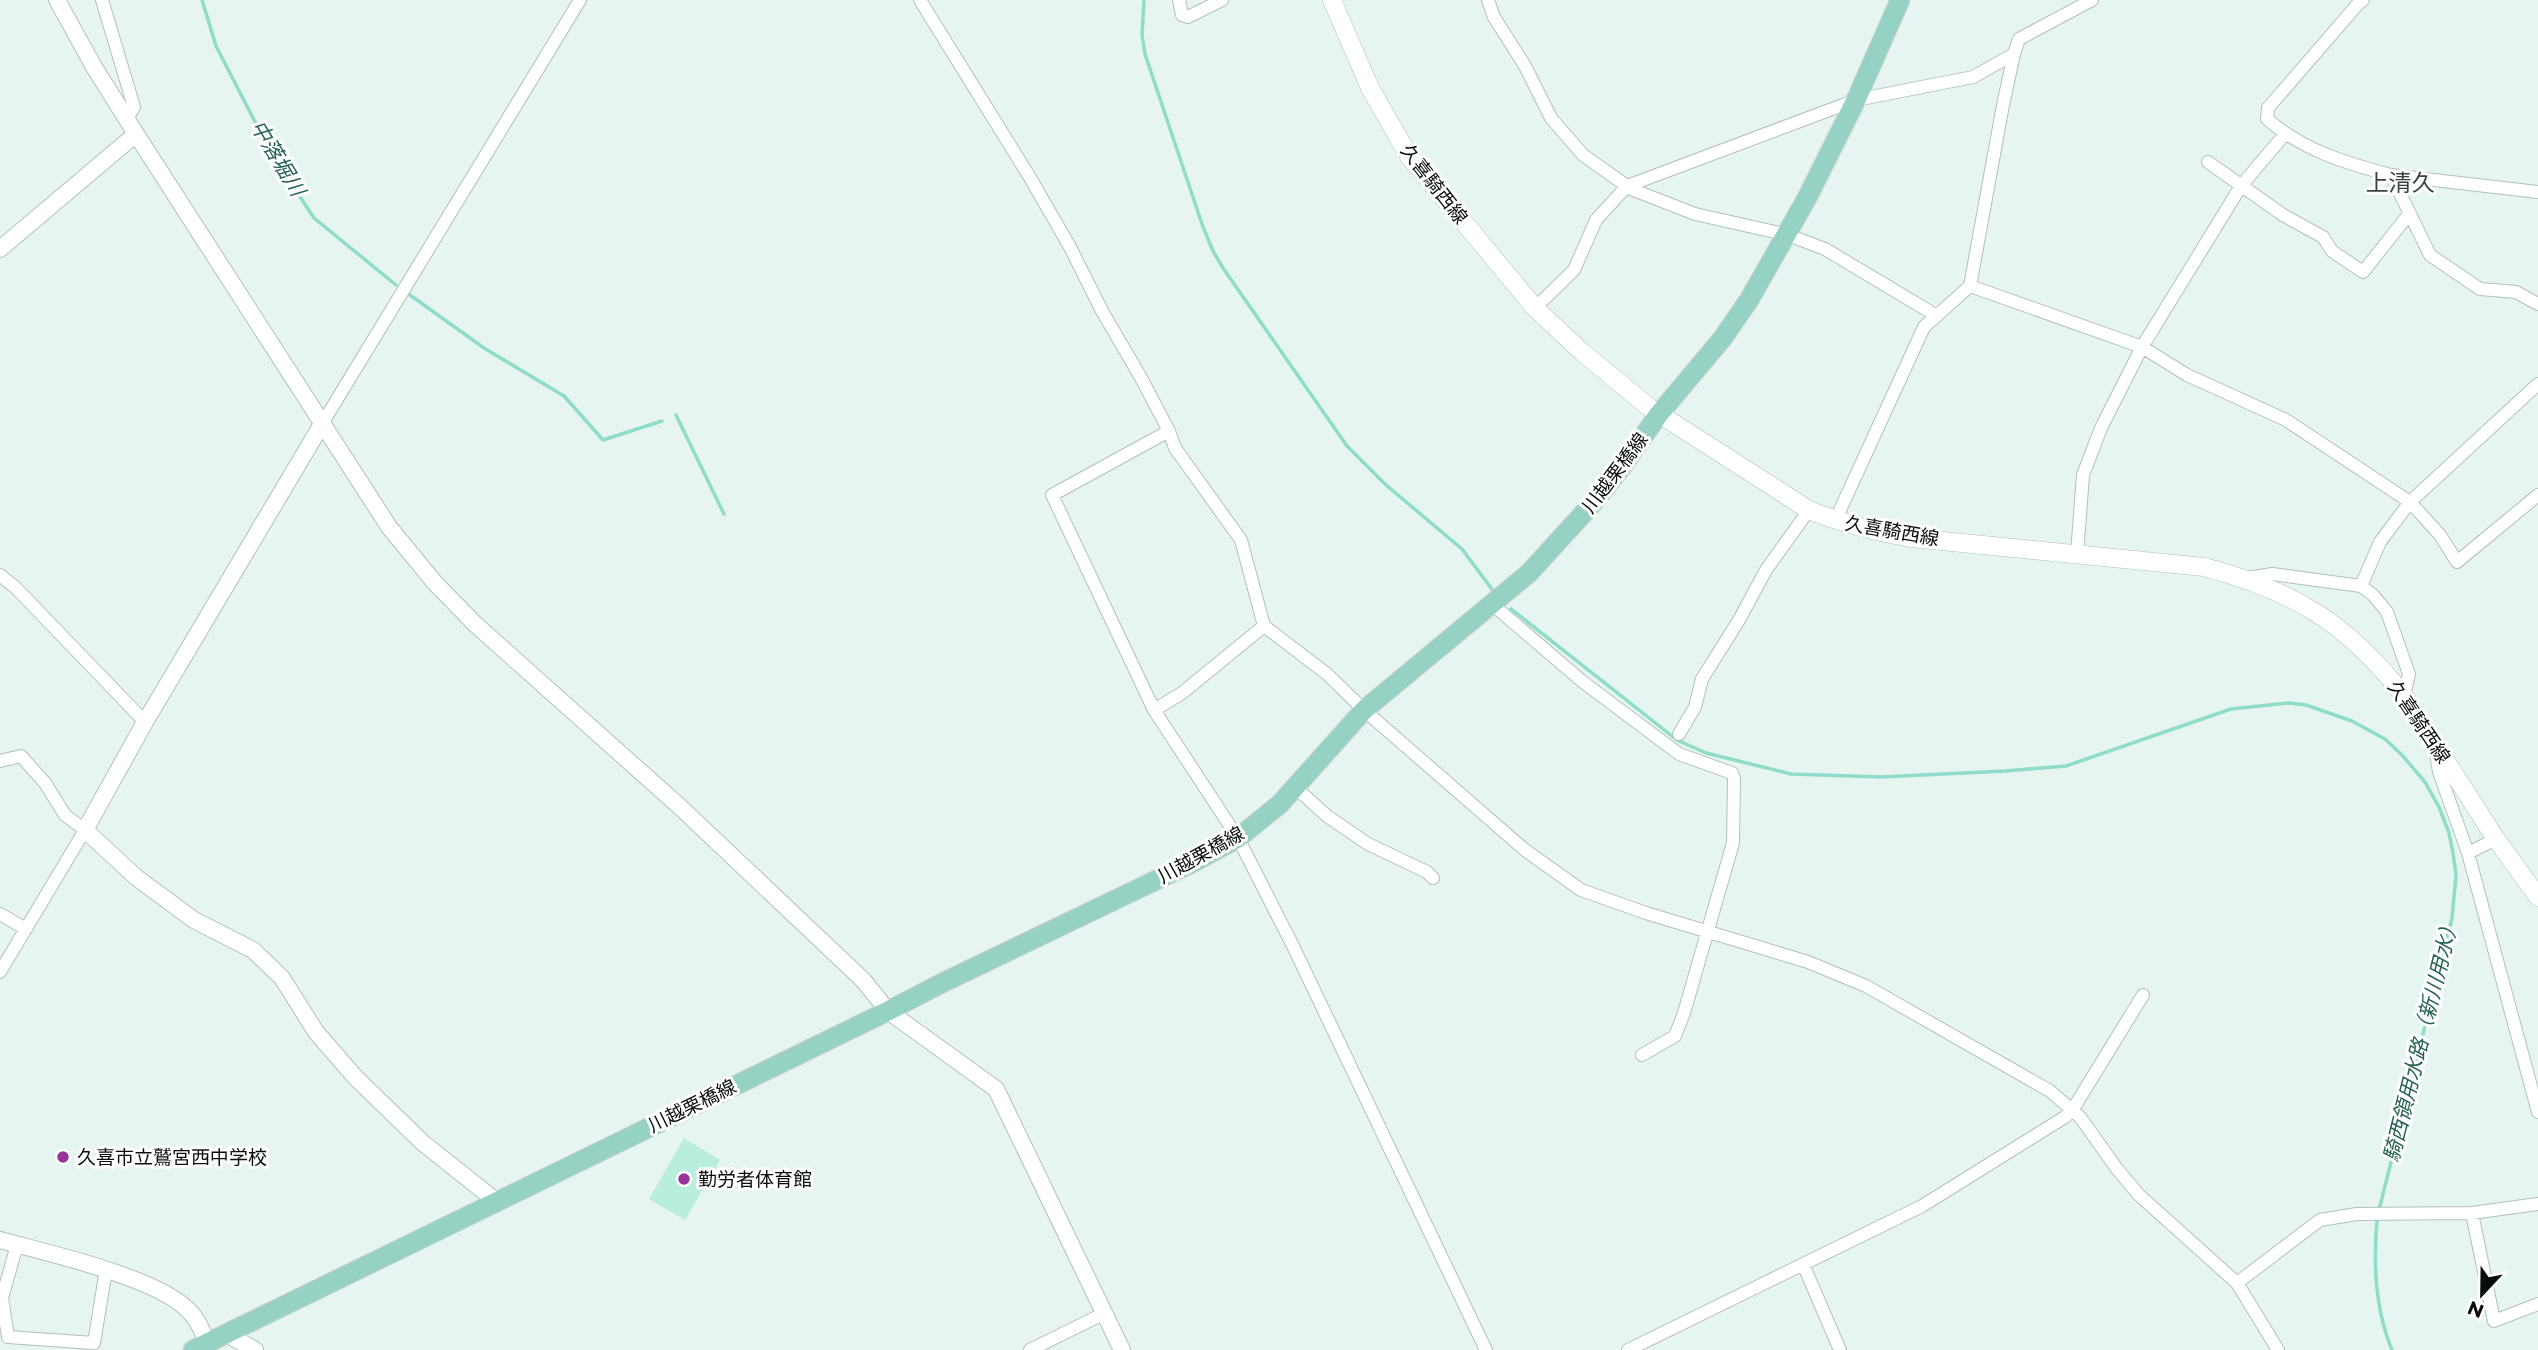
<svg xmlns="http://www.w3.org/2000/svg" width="2538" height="1350" viewBox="0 0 2538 1350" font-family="Montserrat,'Noto Sans JP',sans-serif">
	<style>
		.green { fill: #b9edde }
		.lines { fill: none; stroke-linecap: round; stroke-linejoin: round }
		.stream { stroke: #8fdcc8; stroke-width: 3.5 }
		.minor-casing { stroke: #b1c0bc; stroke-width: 14 }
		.tertiary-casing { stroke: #b1c0bc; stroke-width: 18 }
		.secondary-casing { stroke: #b1c0bc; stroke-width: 19 }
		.primary-casing { stroke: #d3d3d3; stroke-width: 21 }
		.minor { stroke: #fff; stroke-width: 12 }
		.tertiary { stroke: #fff; stroke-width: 16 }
		.secondary { stroke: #fff; stroke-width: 18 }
		.primary { stroke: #96d2c4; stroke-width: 19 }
		.poi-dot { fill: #97359b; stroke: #fefefe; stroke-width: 2.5 }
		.labels { text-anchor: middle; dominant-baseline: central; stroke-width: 6; stroke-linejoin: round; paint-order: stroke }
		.street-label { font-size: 19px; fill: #080d0c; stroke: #fefefe }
		.poi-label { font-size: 19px; fill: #080d0c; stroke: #fefefe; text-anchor: start }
		.water-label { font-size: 21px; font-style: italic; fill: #256254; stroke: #fefefe }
		.quarter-label { font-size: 23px; fill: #36433f; stroke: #fefefe }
	</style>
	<rect width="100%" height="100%" fill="#e6f5f1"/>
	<path class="green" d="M 684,1138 L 720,1160 L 685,1220 L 649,1199 Z"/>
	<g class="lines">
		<path class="stream" d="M 202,0 L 216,46 L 270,151 L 314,218 L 396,285
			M 1144,0 L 1142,35 L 1145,54 L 1203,227 L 1213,251 L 1223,268 L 1347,446 L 1386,485 L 1462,549 L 1494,592
			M 410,295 L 484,348 L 564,396 L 603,440 L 662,421
			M 676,415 L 724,514
			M 1511,609 L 1677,740 L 1706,753 L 1791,774 L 1881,777 L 2005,771 L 2066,766 L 2231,709 L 2289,703 L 2306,705 L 2352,721 L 2385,739 L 2402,755 L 2425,782 L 2439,807 L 2449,833 L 2453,853 L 2456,875 L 2452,918 L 2379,1210
			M 2377,1221 C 2373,1265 2375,1309 2392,1350"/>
		<defs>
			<path id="minor" d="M 102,0 L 134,107 L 127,119
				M 920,0 L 1029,176 L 1070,247 L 1102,311 L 1140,376 L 1169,431 L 1175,448 L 1241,540 L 1264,626 L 1327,674 L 1364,710 L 1525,850 L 1581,890 L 1646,913 L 1808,962 L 1866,986 L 2050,1091 L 2080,1117 L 2117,1169 L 2139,1195 L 2237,1283 L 2278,1350
				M 1179,0 L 1182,15 L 1188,17 L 1222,0
				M 1488,0 L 1494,17 L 1525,66 L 1551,118 L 1583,155 L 1631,189 L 1695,214 L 1788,235 L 1825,249 L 1937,316
				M 2363,0 L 2358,4 L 2268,108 L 2267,119 C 2303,150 2345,163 2391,175 L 2430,255 L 2480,289 L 2516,292 L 2538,304
				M 2208,162 L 2283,215 L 2323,237 L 2332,251 L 2363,272 L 2409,214
				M 2391,175 L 2538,192
				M 1970,286 L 2142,347 L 2187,375 L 2286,420 L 2410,502 L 2440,535 L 2457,562 L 2538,495
				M 1535,308 L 1574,270 L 1596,220 L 1627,186 L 1856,100 L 1973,77 L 2014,54
				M 322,424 L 580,0
				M 1169,431 L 1052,495 L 1154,710 L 1238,838 L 1293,946 L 1486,1350
				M 1835,521 L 1924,327 L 1970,286 L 2003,105 L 2014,54 L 2019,39 L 2092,0
				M 2077,554 L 2083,475 L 2101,428 L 2142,347 L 2241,186 L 2285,134
				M 0,575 L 16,588 L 145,722
				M 2247,578 L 2272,574 L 2361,586 L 2373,595 L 2387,612 L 2409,674 L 2404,696
				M 2361,586 L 2380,542 L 2410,502 L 2538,384
				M 1493,605 L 1583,682 L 1679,754 L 1732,773 L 1734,778 L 1733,843 L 1684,1013 L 1675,1036 L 1642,1055
				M 1154,710 L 1182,693 L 1264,626
				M 1679,734 L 1695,707 L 1702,679 L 1739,620 L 1766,570 L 1809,510
				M 2435,746 L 2439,772 L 2468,853 L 2538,1112
				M 0,761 L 21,756 L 45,783 L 65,815 L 85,830 L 0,972
				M 1295,787 L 1327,816 L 1368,844 L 1427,872 L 1433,878
				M 2468,853 L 2496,839
				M 0,914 L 26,929
				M 2472,1213 L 2494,1321 L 2538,1304
				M 17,1245 L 2,1298 L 8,1337 L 94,1343 L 106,1270
				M 1803,1264 L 1840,1350
				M 2237,1283 L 2320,1220 L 2357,1214 L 2472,1213 L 2538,1204
				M 1030,1350 L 1105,1313
				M 1628,1350 L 1922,1206 L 2065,1117 L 2073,1109 L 2143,995"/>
			<path id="tertiary" d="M 57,0 L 94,67 L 136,134 L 389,527 L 435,583 L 475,624 L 679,806 L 863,980 L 888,1011 L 996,1089 L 1122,1350
				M 0,249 L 136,134
				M 322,424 L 145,722 L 85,830 L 137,878 L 194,920 L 253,950 L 282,978 L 316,1032 L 355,1077 L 423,1143 L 496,1201
				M 0,1240 C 47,1253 156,1277 188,1310 C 198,1319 202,1331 207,1343
				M 225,1333 L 255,1350"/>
			<path id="secondary" d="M 1332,0 L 1370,88 L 1409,156 L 1535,308 L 1582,352 L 1650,408 L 1809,510 C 1843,524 1875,532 1912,538 L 2204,567 C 2292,590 2348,623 2404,696 L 2496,839 L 2538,897"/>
			<path id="primary" d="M 193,1350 L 888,1011 L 942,983 L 1196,861 L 1238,838 L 1280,804 L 1364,710 L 1529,573 L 1593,503 L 1621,468 L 1659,414 L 1722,339 L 1749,300 L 1807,198 L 1856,100 L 1900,0"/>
		</defs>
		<use href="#minor" class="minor-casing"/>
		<use href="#tertiary" class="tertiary-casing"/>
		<use href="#secondary" class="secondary-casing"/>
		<use href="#primary" class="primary-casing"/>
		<use href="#minor" class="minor"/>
		<use href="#tertiary" class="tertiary"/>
		<use href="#secondary" class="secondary"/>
		<use href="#primary" class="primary"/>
	</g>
	<g class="poi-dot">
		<circle cx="63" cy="1157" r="7"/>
		<circle cx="684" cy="1179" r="7"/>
	</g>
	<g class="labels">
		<g class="street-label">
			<text transform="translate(1434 184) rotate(52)">久喜騎西線</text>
			<text transform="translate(1615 473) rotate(-53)">川越栗橋線</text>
			<text transform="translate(1892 531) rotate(10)">久喜騎西線</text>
			<text transform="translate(2419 722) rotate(56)">久喜騎西線</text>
			<text transform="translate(1201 855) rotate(-29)">川越栗橋線</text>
			<text transform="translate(692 1106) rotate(-26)">川越栗橋線</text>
		</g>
		<g class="poi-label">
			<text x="77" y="1157">久喜市立鷲宮西中学校</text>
			<text x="698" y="1179">勤労者体育館</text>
		</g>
		<g class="water-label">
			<text transform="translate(278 158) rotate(59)">中落堀川</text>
			<text transform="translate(2421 1039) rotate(-76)">騎西領用水路（新川用水）</text>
		</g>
		<g class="quarter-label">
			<text x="2400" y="183">上清久</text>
		</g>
	</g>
	<g transform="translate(2482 1294) rotate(202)" stroke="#fefefe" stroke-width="5" paint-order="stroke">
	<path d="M0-5L12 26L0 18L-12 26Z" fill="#080d0c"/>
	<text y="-10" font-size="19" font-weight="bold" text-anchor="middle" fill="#080d0c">N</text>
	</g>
</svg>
